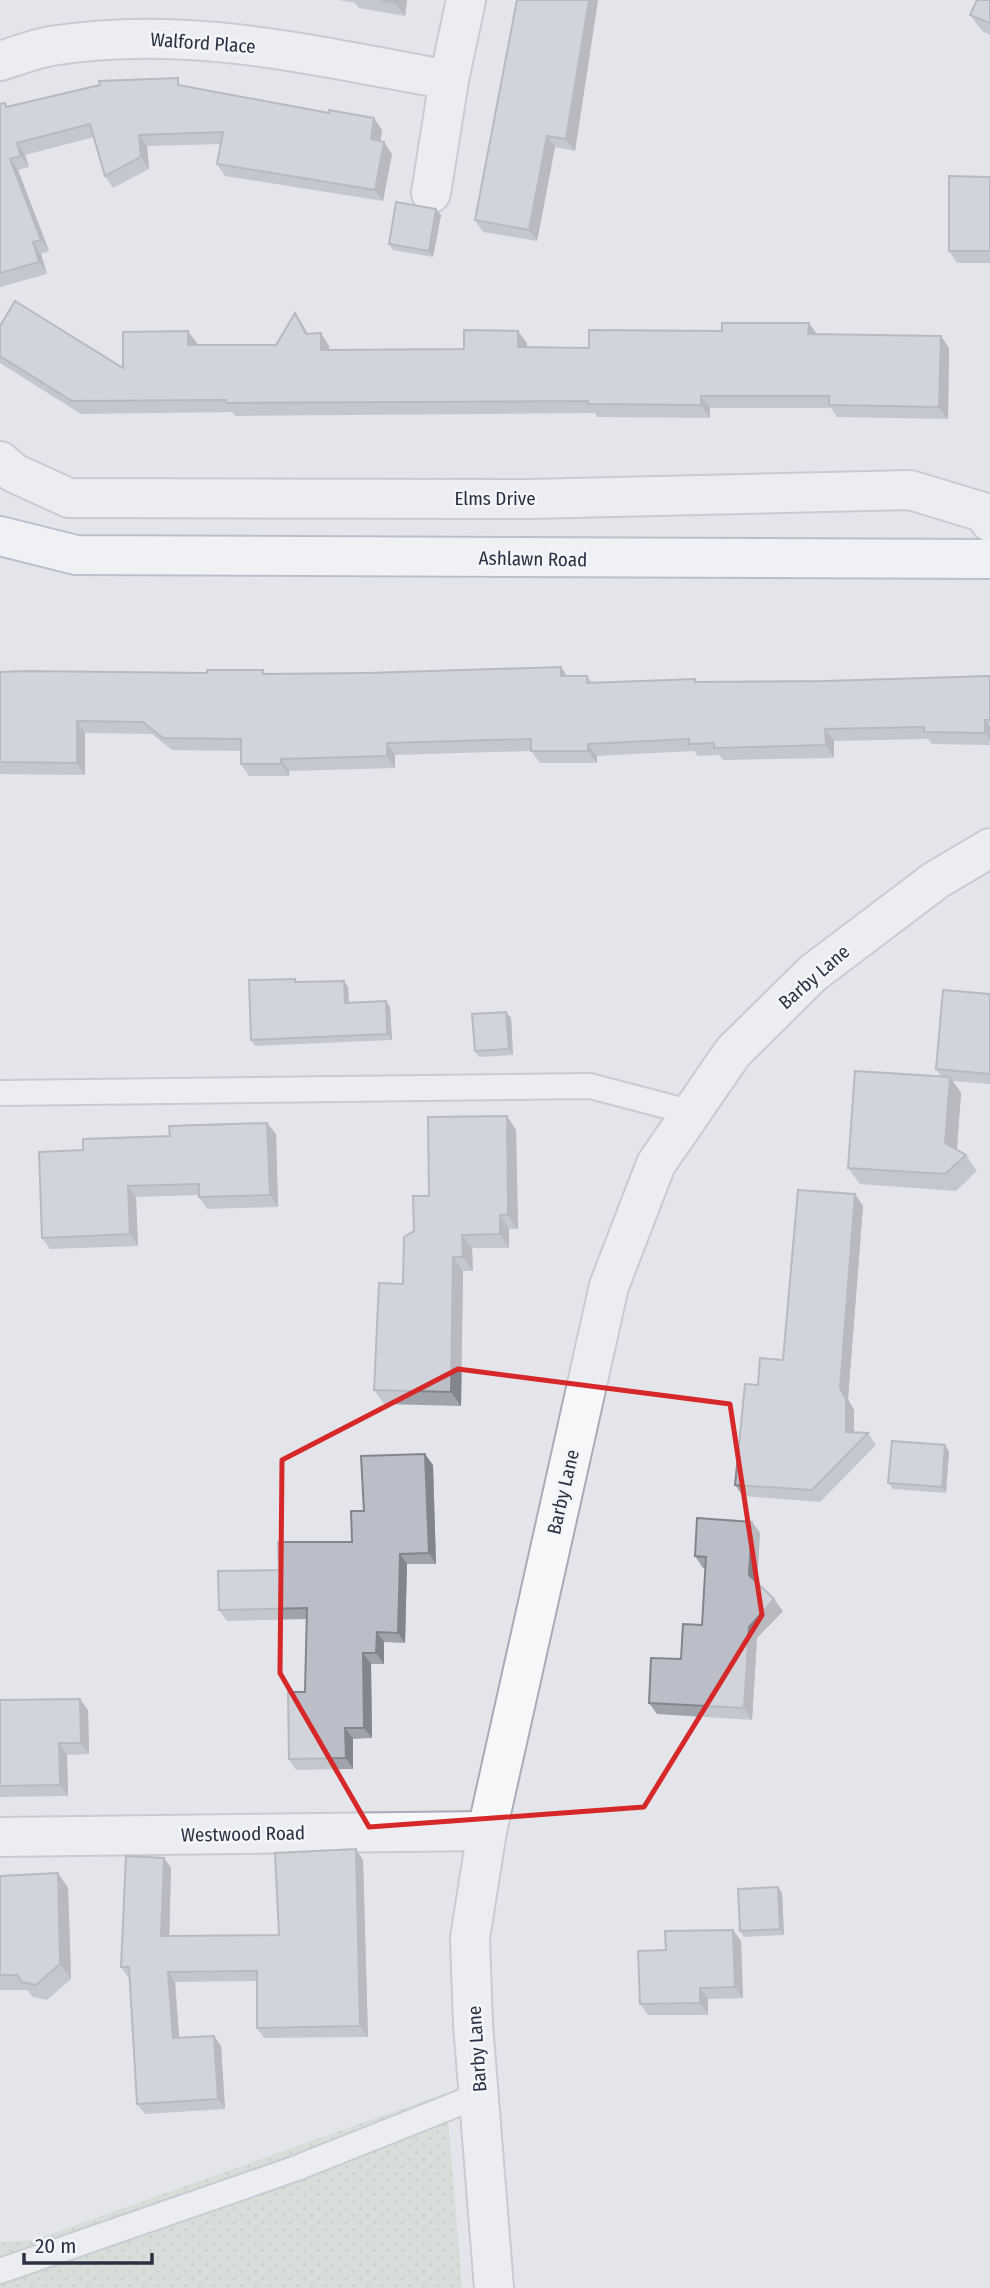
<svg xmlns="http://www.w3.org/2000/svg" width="990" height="2288" viewBox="0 0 990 2288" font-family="'Fira Sans Condensed',sans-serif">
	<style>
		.grass { fill: url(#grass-dots) }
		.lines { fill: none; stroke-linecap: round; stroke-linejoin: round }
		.service-casing { stroke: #a9abb5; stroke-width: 28 }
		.minor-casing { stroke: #a9abb5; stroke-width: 42 }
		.tertiary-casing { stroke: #a9abb5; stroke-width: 42 }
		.trunk-casing { stroke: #8b91a1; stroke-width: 42 }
		.service { stroke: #f6f7f9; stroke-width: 24 }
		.minor { stroke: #f6f7f9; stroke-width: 38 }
		.tertiary { stroke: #f6f7f9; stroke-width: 38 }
		.trunk { stroke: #fff; stroke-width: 38 }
		.wall { fill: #a1a3ac }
		.shaded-wall { fill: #83858c }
		.building { fill: #bbbec8; stroke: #83858c; stroke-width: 2 }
		.marked { fill: none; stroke: #d62828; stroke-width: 5; stroke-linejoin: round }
		.labels { text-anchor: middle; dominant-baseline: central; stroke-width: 5; stroke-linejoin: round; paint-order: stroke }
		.street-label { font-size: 19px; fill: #2b3143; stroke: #f3f5f8 }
	</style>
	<defs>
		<pattern id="grass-dots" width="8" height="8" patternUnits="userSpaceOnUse" patternTransform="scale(1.75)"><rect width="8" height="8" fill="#c7d5c5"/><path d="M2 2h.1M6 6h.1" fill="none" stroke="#abb7aa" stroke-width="1.8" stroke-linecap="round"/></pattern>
	</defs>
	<rect width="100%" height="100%" fill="#e4e5eb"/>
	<path class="grass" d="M 446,2093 L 462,2288 L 0,2288 L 0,2242 L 34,2240 Z"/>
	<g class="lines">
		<defs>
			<path id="service" d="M 0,1093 L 590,1086 L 693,1113
				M 0,2271 L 294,2169 L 480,2095"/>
			<path id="minor" d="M 0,61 C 17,56 34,49 51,46 C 189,24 314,56 449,80
				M 431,193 L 449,80 L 466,0
				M 0,461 L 14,473 L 69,498 L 529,499 L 910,490 L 986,513 L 990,522
				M 0,1837 L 487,1831"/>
			<path id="tertiary" d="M 494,2288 L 473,2024 L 470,1938 L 487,1831 L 609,1286 L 656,1164 L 733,1052 L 813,973 L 936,880 L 990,848"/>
			<path id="trunk" d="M 0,536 L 76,555 L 990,559"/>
		</defs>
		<use href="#service" class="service-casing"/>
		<use href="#minor" class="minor-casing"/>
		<use href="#tertiary" class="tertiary-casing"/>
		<use href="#trunk" class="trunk-casing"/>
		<use href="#service" class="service"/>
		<use href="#minor" class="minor"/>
		<use href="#tertiary" class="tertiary"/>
		<use href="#trunk" class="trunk"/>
	</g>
	<path class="wall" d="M 339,0 L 407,0 L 405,16 L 359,8 L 355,3 Z
		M 517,0 L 598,0 L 575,151 L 555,147 L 537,241 L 483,232 L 475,220 Z
		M 990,0 L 990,35 L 982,31 L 970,15 Z
		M 184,86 L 382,130 L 380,142 L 392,154 L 383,201 L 225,176 L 217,164 L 221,144 L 147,146 L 149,169 L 113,188 L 105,176 L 94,137 L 25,155 L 29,167 L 18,170 L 49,251 L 41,254 L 47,274 L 0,287 L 0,104 L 7,107 Z
		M 990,177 L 990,263 L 957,263 L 949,251 Z
		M 436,209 L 441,215 L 433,257 L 393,250 L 389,244 Z
		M 295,313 L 308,334 L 329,346 L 329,350 L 464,349 L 527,343 L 527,347 L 589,348 L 722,331 L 809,323 L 817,334 L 949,348 L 948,419 L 837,417 L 831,408 L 710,408 L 710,418 L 597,417 L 595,413 L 235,416 L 232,412 L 81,414 L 0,363 L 0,326 L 123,368 L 197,343 L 197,345 L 276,345 Z
		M 263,670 L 266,674 L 587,676 L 592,682 L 695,679 L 697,682 L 824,681 L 990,676 L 990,745 L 932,744 L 928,739 L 834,741 L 834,758 L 723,760 L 719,755 L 698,756 L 694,751 L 597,756 L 597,763 L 540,763 L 531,751 L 395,755 L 395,768 L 289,771 L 289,776 L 249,776 L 241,764 L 241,751 L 172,750 L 152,734 L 85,733 L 85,775 L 0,774 L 0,672 L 207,673 Z
		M 297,982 L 348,987 L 349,1002 L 386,1001 L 390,1007 L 392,1040 L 255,1046 L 251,1040 Z
		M 990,994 L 990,1084 L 953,1081 L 961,1093 L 957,1150 L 966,1155 L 977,1171 L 956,1191 L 860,1184 L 848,1168 L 941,1076 L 936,1069 Z
		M 506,1012 L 511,1018 L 513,1055 L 479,1057 L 475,1051 Z
		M 507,1116 L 516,1130 L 518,1229 L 509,1229 L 509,1248 L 472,1248 L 473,1271 L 463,1271 L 461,1406 L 384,1404 L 374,1390 L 403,1284 L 414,1231 L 429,1196 Z
		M 267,1123 L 276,1134 L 278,1207 L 207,1209 L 199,1197 L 199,1195 L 136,1197 L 138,1246 L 50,1249 L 42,1238 L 83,1150 L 170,1136 Z
		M 855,1194 L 863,1206 L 848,1399 L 854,1410 L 854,1432 L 868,1433 L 876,1445 L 820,1502 L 743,1496 L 735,1485 L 783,1360 Z
		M 949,1451 L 946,1493 L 893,1489 L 888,1483 Z
		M 433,1465 L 436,1564 L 407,1564 L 405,1643 L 384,1642 L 384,1664 L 371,1664 L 372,1738 L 353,1739 L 353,1769 L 296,1770 L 289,1759 L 305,1692 L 307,1619 L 227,1621 L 219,1610 L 279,1570 L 352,1542 L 364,1511 Z
		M 752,1522 L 760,1533 L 757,1583 L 783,1611 L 757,1638 L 752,1720 L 657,1714 L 649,1703 L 681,1659 L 702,1625 L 706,1568 L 703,1568 L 695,1556 Z
		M 0,1700 L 88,1710 L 89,1754 L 67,1755 L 68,1796 L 0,1797 Z
		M 164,1858 L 171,1868 L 169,1936 L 279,1935 L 363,1860 L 368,2037 L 264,2038 L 257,2028 L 257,1981 L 175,1982 L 179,2038 L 214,2036 L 221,2046 L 225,2109 L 145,2114 L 137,2104 L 129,1977 L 128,1977 L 121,1967 Z
		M 58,1873 L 68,1888 L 71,1979 L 47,2000 L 33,1997 L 27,1990 L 0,1990 L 0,1876 Z
		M 782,1893 L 784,1935 L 744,1937 L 740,1931 Z
		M 741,1941 L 743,1998 L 708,1999 L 708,2015 L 648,2015 L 640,2004 L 666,1950 Z"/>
	<path class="shaded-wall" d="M 396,0 L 407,0 L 405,16 L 395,3 Z
		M 589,0 L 598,0 L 575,151 L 566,139 Z
		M 374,118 L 382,130 L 379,151 L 371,139 Z
		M 139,135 L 147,146 L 149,169 L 141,157 Z
		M 547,136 L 555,147 L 537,241 L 529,230 Z
		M 384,142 L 392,154 L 383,201 L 375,190 Z
		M 17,143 L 25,155 L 29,167 L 21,156 Z
		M 10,159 L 18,170 L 49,251 L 41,240 Z
		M 436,209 L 441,215 L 433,257 L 429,251 Z
		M 33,242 L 41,254 L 47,274 L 39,262 Z
		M 295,313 L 303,325 L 314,346 L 306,334 Z
		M 809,323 L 817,335 L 808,334 Z
		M 188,331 L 197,343 L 197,357 L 188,345 Z
		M 518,331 L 527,343 L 527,360 L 518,347 Z
		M 321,333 L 329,346 L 330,362 L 321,350 Z
		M 941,336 L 949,348 L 948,419 L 939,407 Z
		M 701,396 L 710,408 L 710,418 L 701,405 Z
		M 561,667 L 569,679 L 561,676 Z
		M 985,720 L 990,727 L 990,740 L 985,733 Z
		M 77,721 L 85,733 L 85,775 L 77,763 Z
		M 825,729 L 834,741 L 834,758 L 826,745 Z
		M 387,743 L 395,755 L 395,768 L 387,756 Z
		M 588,744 L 597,756 L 597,763 L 588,751 Z
		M 281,759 L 289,771 L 289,776 L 281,764 Z
		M 344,981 L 348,987 L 349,1009 L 345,1003 Z
		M 386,1001 L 390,1007 L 392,1040 L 387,1034 Z
		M 506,1012 L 511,1018 L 513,1055 L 509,1049 Z
		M 950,1077 L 961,1093 L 956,1159 L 945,1143 Z
		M 507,1116 L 516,1130 L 518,1229 L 508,1215 Z
		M 267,1123 L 276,1134 L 278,1207 L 270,1195 Z
		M 128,1186 L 136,1197 L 138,1246 L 130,1234 Z
		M 855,1194 L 863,1206 L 848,1399 L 854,1410 L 854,1443 L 846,1432 L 840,1388 Z
		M 500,1215 L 509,1229 L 509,1248 L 500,1234 Z
		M 462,1235 L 472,1248 L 473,1271 L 463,1257 Z
		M 453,1257 L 463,1271 L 461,1406 L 451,1392 Z
		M 945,1445 L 949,1451 L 946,1493 L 942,1487 Z
		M 425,1454 L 433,1465 L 436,1564 L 429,1553 Z
		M 752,1522 L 760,1533 L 757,1586 L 749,1575 Z
		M 400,1554 L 407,1564 L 405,1643 L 398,1633 Z
		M 774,1599 L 783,1611 L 757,1638 L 752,1720 L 744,1708 L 749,1627 Z
		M 377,1632 L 384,1642 L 384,1664 L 376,1653 Z
		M 363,1653 L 371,1664 L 372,1738 L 364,1728 Z
		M 80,1699 L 88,1710 L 89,1754 L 81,1743 Z
		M 345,1728 L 353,1739 L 353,1769 L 346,1758 Z
		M 59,1743 L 67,1755 L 68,1796 L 60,1785 Z
		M 356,1849 L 363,1860 L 368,2037 L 360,2026 Z
		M 164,1858 L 171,1868 L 169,1947 L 161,1936 Z
		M 58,1873 L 68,1888 L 71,1979 L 60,1964 Z
		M 778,1887 L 782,1893 L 784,1935 L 780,1929 Z
		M 733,1930 L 741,1941 L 743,1998 L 735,1987 Z
		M 168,1972 L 175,1982 L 180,2048 L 173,2038 Z
		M 700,1988 L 708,1999 L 708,2015 L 700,2003 Z
		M 214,2036 L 221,2046 L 225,2109 L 218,2099 Z"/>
	<path class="building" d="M 381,0 L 396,0 L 395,3 Z
		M 517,0 L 589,0 L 566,139 L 547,136 L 529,230 L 475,220 Z
		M 977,0 L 990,0 L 990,23 L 970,15 Z
		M 178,78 L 178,85 L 329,113 L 329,110 L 374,118 L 371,139 L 384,142 L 375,190 L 217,164 L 223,132 L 139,135 L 141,157 L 105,176 L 90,124 L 17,143 L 21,156 L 10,159 L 41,240 L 33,242 L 39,262 L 0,273 L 0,104 L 5,103 L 6,107 L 100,85 L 99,81 Z
		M 949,176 L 990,177 L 990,251 L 949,251 Z
		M 396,202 L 436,209 L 429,251 L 389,244 Z
		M 15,301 L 123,368 L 123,332 L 188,331 L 188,345 L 276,345 L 295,313 L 306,334 L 321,333 L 321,350 L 464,349 L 464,330 L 518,331 L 518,347 L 589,348 L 589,330 L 722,331 L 722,323 L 809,323 L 808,334 L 941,336 L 939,407 L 829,405 L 829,396 L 701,396 L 701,405 L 588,404 L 588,401 L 226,403 L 226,400 L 72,401 L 0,356 L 0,326 Z
		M 561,667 L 561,676 L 587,676 L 587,683 L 695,679 L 695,682 L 824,681 L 990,676 L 990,720 L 985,720 L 985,733 L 924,732 L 924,727 L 825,729 L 826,745 L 714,748 L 714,743 L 689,744 L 689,739 L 588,744 L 588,751 L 531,751 L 531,739 L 387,743 L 387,756 L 281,759 L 281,764 L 241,764 L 241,739 L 163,738 L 143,722 L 77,721 L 77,763 L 0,762 L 0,672 L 26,671 L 207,673 L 207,670 L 263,670 L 263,674 L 367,673 Z
		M 295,979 L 295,982 L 344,981 L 345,1003 L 386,1001 L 387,1034 L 251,1040 L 249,980 Z
		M 943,990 L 990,994 L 990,1074 L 936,1069 Z
		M 506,1012 L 509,1049 L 475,1051 L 472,1014 Z
		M 855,1071 L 950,1077 L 945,1143 L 966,1155 L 945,1174 L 848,1168 Z
		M 507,1116 L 508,1215 L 500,1215 L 500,1234 L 462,1235 L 463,1257 L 453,1257 L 451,1392 L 374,1390 L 379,1283 L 403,1284 L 404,1237 L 414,1231 L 413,1196 L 429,1196 L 428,1117 Z
		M 267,1123 L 270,1195 L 199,1197 L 199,1184 L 128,1186 L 130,1234 L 42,1238 L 39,1152 L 83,1150 L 83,1139 L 170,1136 L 169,1126 Z
		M 798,1190 L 855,1194 L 840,1388 L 846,1399 L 846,1432 L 868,1433 L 812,1490 L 735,1485 L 745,1384 L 758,1385 L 760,1358 L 783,1360 Z
		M 892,1441 L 945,1445 L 942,1487 L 888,1483 Z
		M 425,1454 L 429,1553 L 400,1554 L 398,1633 L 377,1632 L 376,1653 L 363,1653 L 364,1728 L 345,1728 L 346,1758 L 289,1759 L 288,1692 L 305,1692 L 307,1608 L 219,1610 L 218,1571 L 279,1570 L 278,1542 L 352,1542 L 351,1511 L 364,1511 L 361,1456 Z
		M 697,1518 L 752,1522 L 749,1575 L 774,1599 L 749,1627 L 744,1708 L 649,1703 L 651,1658 L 681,1659 L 683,1624 L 702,1625 L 706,1557 L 695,1556 Z
		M 80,1699 L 81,1743 L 59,1743 L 60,1785 L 0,1786 L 0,1700 Z
		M 356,1849 L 360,2026 L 257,2028 L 257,1971 L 168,1972 L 173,2038 L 214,2036 L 218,2099 L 137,2104 L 129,1967 L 121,1967 L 126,1856 L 164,1858 L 161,1936 L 279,1935 L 275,1853 Z
		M 58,1873 L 60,1964 L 36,1985 L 22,1982 L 17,1975 L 0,1975 L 0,1876 Z
		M 778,1887 L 780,1929 L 740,1931 L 738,1889 Z
		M 733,1930 L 735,1987 L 700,1988 L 700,2003 L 640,2004 L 638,1951 L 666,1950 L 665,1931 Z"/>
	<path d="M0 0H990V2288H0ZM 458,1369 L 730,1404 L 762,1615 L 644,1807 L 369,1827 L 280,1673 L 282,1460 Z" fill="#e4e5eb" fill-opacity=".55" fill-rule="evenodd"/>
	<path class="marked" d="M 458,1369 L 730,1404 L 762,1615 L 644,1807 L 369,1827 L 280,1673 L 282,1460 Z"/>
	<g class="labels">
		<g class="street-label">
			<text transform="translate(203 43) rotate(4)">Walford Place</text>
			<text x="495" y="498">Elms Drive</text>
			<text transform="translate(533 559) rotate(1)">Ashlawn Road</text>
			<text transform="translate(814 977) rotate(-41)">Barby Lane</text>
			<text transform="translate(563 1492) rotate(-77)">Barby Lane</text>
			<text transform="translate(243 1834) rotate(-1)">Westwood Road</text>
			<text transform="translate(477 2049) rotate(-94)">Barby Lane</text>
		</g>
	</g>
	<path d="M24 2253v10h128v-10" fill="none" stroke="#2b3143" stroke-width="3.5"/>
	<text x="35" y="2253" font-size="21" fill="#2b3143" stroke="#f3f5f8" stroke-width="5" paint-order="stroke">20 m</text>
</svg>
